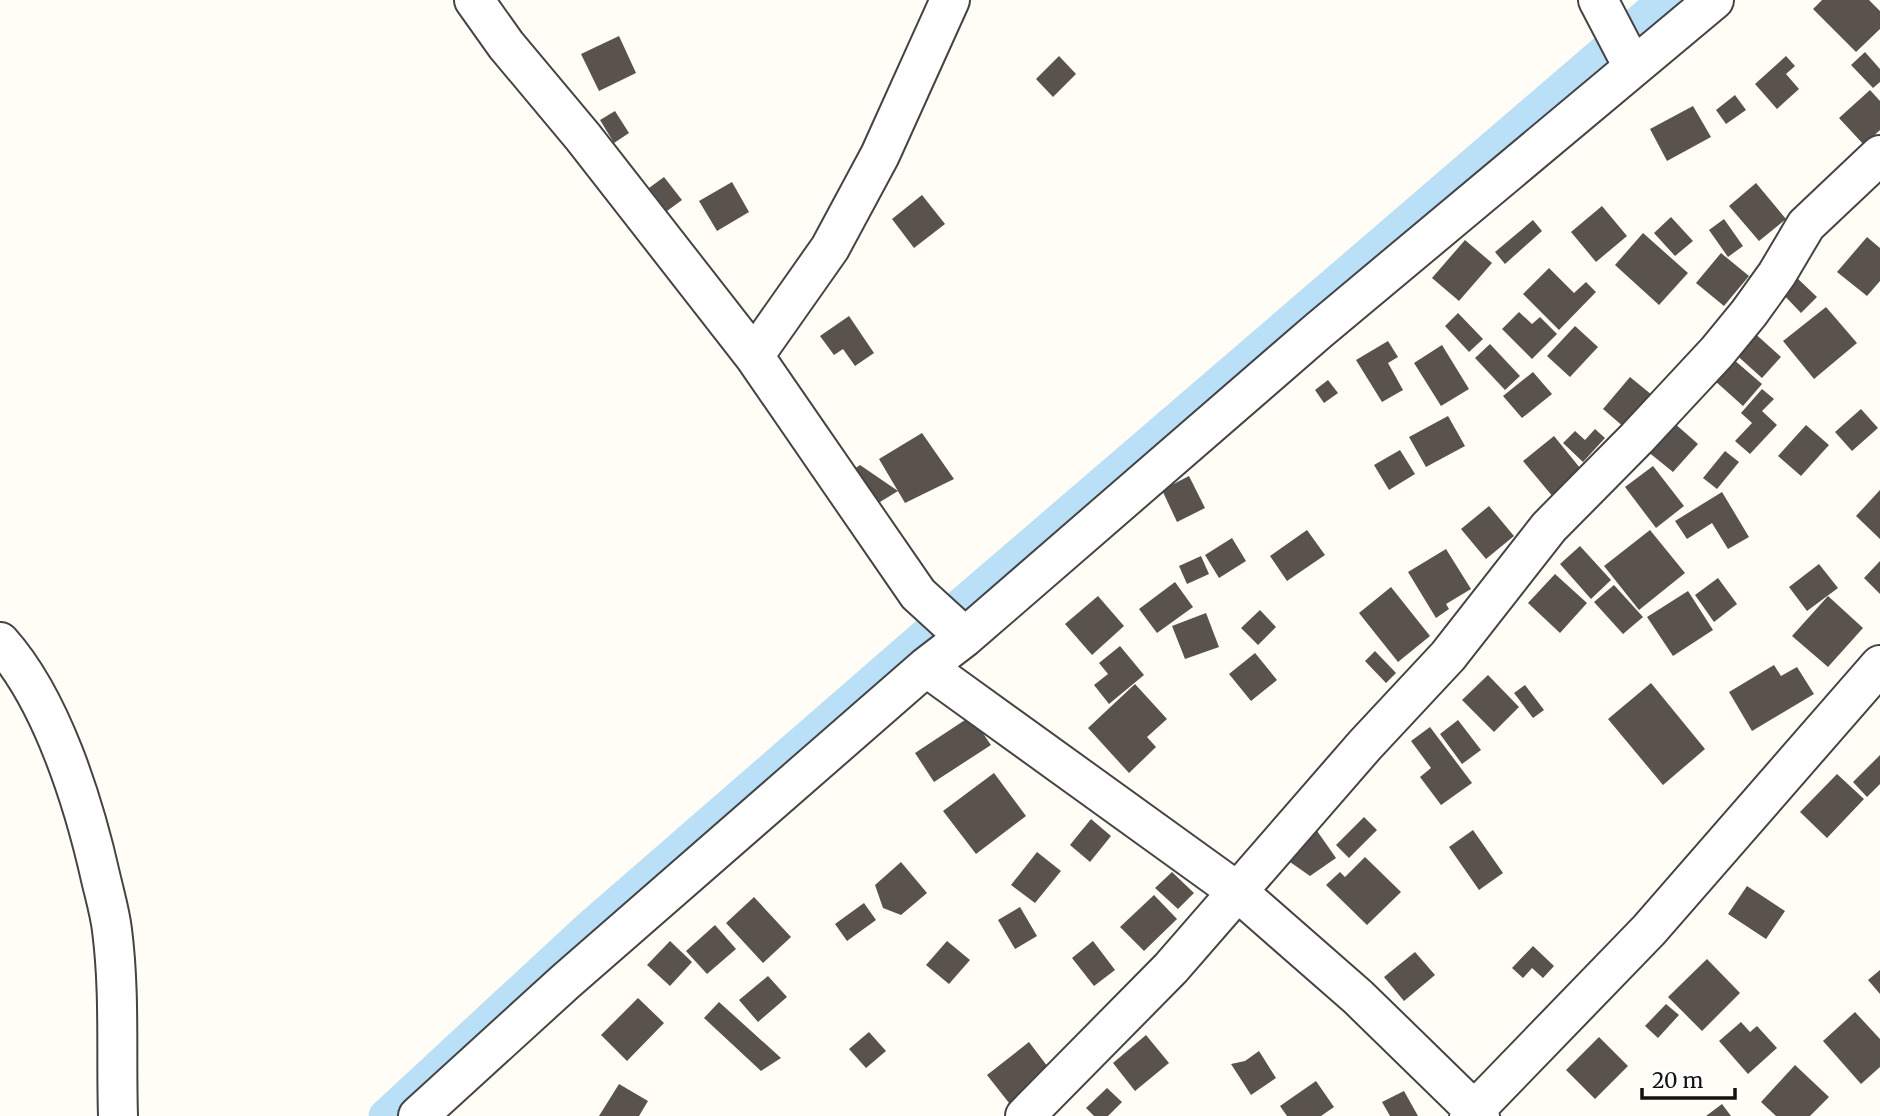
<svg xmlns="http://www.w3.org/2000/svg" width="1880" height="1116" viewBox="0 0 1880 1116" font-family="Merriweather,serif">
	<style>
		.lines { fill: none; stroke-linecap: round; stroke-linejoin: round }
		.canal { stroke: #b9e0f7; stroke-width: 33 }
		.building { fill: #5a524d }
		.minor-casing { stroke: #444; stroke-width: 42 }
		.minor { stroke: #fff; stroke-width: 38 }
	</style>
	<rect width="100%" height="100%" fill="#fffdf5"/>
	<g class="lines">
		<path class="canal" d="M 385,1116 L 587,929 L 924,636 L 1664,0"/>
	</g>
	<path class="building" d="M 1822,0 L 1869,0 L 1880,11 L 1880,29 L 1856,52 L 1813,9 Z
		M 619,36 L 636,73 L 599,91 L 581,54 Z
		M 1865,52 L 1880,69 L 1880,82 L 1873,88 L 1851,65 Z
		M 1059,56 L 1076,74 L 1053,97 L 1036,79 Z
		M 1786,56 L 1795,66 L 1786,74 L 1799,89 L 1777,109 L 1755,84 Z
		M 1870,90 L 1880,101 L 1880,130 L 1864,145 L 1839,118 Z
		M 1735,95 L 1746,110 L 1726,124 L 1716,110 Z
		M 1693,106 L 1711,137 L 1667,161 L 1650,129 Z
		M 615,111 L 629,133 L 614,143 L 600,120 Z
		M 664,177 L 682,200 L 667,211 L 649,188 Z
		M 732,182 L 749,212 L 717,231 L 699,201 Z
		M 1756,183 L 1786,219 L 1759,241 L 1729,206 Z
		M 922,195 L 945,224 L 914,248 L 892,219 Z
		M 1602,206 L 1627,236 L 1596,262 L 1571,232 Z
		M 1671,217 L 1693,241 L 1675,256 L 1654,233 Z
		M 1724,219 L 1743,246 L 1728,257 L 1709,230 Z
		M 1533,220 L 1542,231 L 1505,264 L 1495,252 Z
		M 1643,233 L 1688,273 L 1659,305 L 1615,265 Z
		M 1867,237 L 1880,248 L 1880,281 L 1867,296 L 1837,272 Z
		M 1465,240 L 1492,263 L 1459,301 L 1432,278 Z
		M 1721,253 L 1749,276 L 1724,306 L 1696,283 Z
		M 1549,268 L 1574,293 L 1586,282 L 1596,292 L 1559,330 L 1523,294 Z
		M 1796,277 L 1817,297 L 1801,313 L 1781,292 Z
		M 1826,307 L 1857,343 L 1814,379 L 1783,341 Z
		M 1519,312 L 1532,324 L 1540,317 L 1557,334 L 1532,359 L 1502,329 Z
		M 1458,313 L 1483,339 L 1469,352 L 1445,326 Z
		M 849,316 L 874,353 L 855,366 L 843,349 L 834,355 L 820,336 Z
		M 1575,326 L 1598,347 L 1570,377 L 1547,356 Z
		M 1751,330 L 1781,357 L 1762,378 L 1732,351 Z
		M 1388,341 L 1398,357 L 1388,363 L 1403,390 L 1382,402 L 1356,360 Z
		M 1490,344 L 1520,376 L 1505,390 L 1475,358 Z
		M 1442,345 L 1469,389 L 1441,406 L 1414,363 Z
		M 1733,359 L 1762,384 L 1743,406 L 1714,380 Z
		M 1533,372 L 1552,394 L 1522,418 L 1503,396 Z
		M 1630,377 L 1652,395 L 1625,428 L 1603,409 Z
		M 1328,380 L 1338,393 L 1324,403 L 1315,390 Z
		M 1762,389 L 1774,399 L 1762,411 L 1777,425 L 1750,454 L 1735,441 L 1752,423 L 1741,413 Z
		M 1861,409 L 1878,428 L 1852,451 L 1835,432 Z
		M 1448,416 L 1465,446 L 1426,467 L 1409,437 Z
		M 1673,422 L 1698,444 L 1673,472 L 1647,451 Z
		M 1806,425 L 1829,445 L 1801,476 L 1778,456 Z
		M 1595,429 L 1605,438 L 1583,462 L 1563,443 L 1575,431 L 1585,440 Z
		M 922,433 L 954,479 L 905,503 L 879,459 Z
		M 1554,436 L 1589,479 L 1559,504 L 1523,461 Z
		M 1400,450 L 1415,474 L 1389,490 L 1374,465 Z
		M 1725,451 L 1739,462 L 1717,489 L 1703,478 Z
		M 860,465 L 898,491 L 862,513 L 839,480 Z
		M 1653,466 L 1684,506 L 1656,528 L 1625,487 Z
		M 1189,476 L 1205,508 L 1177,522 L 1162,490 Z
		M 1880,490 L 1880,539 L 1856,516 Z
		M 1722,492 L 1749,537 L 1728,549 L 1712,523 L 1687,539 L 1675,521 Z
		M 1489,506 L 1514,536 L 1486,559 L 1461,529 Z
		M 1307,530 L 1325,555 L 1287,581 L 1270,556 Z
		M 1650,530 L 1685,573 L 1639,610 L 1604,566 Z
		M 1232,538 L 1246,561 L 1219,578 L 1205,555 Z
		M 1580,546 L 1611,580 L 1591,599 L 1560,564 Z
		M 1446,549 L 1471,589 L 1446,604 L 1449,609 L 1436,618 L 1408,572 Z
		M 1201,556 L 1209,574 L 1187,584 L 1179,566 Z
		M 1880,561 L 1880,594 L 1864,578 Z
		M 1819,564 L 1838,588 L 1807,611 L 1789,587 Z
		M 1555,574 L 1587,603 L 1560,633 L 1528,603 Z
		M 1718,578 L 1737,604 L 1714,622 L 1695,595 Z
		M 1175,582 L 1193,607 L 1157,633 L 1139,609 Z
		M 1614,585 L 1643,617 L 1623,634 L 1594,602 Z
		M 1391,587 L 1430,636 L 1398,662 L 1359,613 Z
		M 1688,591 L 1713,630 L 1673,656 L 1647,617 Z
		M 1098,596 L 1124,626 L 1092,655 L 1065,624 Z
		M 1828,596 L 1863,628 L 1828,667 L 1792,636 Z
		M 1260,610 L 1276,627 L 1258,645 L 1241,628 Z
		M 1206,613 L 1219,647 L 1185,659 L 1172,626 Z
		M 1120,646 L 1144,675 L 1109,704 L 1094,685 L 1108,674 L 1099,663 Z
		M 1375,651 L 1396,673 L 1386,683 L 1365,661 Z
		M 1255,653 L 1277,680 L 1251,701 L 1229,674 Z
		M 1774,665 L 1781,676 L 1797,667 L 1814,694 L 1752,731 L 1729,692 Z
		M 1488,675 L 1519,707 L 1494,732 L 1462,700 Z
		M 1651,683 L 1705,749 L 1663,785 L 1608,719 Z
		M 1135,684 L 1167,719 L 1147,737 L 1156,747 L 1129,773 L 1088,728 Z
		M 1525,685 L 1544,710 L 1533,718 L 1514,693 Z
		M 971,716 L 991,745 L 934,782 L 915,753 Z
		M 1458,720 L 1481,750 L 1462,764 L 1440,734 Z
		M 1430,727 L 1472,783 L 1441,805 L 1420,777 L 1431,768 L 1411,741 Z
		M 1880,755 L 1880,784 L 1867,797 L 1853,782 Z
		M 994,773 L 1026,816 L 976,854 L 943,811 Z
		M 1837,774 L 1864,799 L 1827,838 L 1800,812 Z
		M 1364,817 L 1377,830 L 1349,858 L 1336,845 Z
		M 1091,819 L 1111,836 L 1090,862 L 1070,845 Z
		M 1315,828 L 1336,858 L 1310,876 L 1290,862 Z
		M 1473,830 L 1503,873 L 1479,890 L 1449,847 Z
		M 1037,852 L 1061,871 L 1035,903 L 1011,885 Z
		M 1365,857 L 1401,892 L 1367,925 L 1326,885 L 1340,872 L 1345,877 Z
		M 901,862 L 927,893 L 901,915 L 883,908 L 875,885 Z
		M 1172,872 L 1194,893 L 1178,909 L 1155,888 Z
		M 1747,886 L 1785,911 L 1766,939 L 1728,914 Z
		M 1154,895 L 1177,919 L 1144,951 L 1120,927 Z
		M 754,897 L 791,937 L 763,963 L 726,923 Z
		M 864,903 L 876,920 L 847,941 L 835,924 Z
		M 1020,907 L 1037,936 L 1015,949 L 998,920 Z
		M 715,925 L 736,949 L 707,974 L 686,951 Z
		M 670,941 L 692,962 L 670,986 L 647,965 Z
		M 947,941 L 970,960 L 949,984 L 926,965 Z
		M 1093,941 L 1115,970 L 1094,986 L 1072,958 Z
		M 1533,946 L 1554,966 L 1543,978 L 1532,968 L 1523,978 L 1512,968 Z
		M 1415,952 L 1435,975 L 1404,1001 L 1384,977 Z
		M 1707,959 L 1740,993 L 1702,1031 L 1668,997 Z
		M 1880,970 L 1880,994 L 1868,980 Z
		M 768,976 L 787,997 L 758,1022 L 739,1000 Z
		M 638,998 L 664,1023 L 627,1061 L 601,1035 Z
		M 719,1002 L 781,1058 L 761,1071 L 704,1018 Z
		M 1666,1004 L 1679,1015 L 1658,1038 L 1645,1026 Z
		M 1855,1012 L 1880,1039 L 1880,1067 L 1861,1084 L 1823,1041 Z
		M 1741,1022 L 1750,1032 L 1757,1026 L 1777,1048 L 1748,1074 L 1719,1041 Z
		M 869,1032 L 886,1051 L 866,1068 L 849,1049 Z
		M 1146,1035 L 1169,1063 L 1135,1091 L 1113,1063 Z
		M 1599,1037 L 1628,1066 L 1595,1099 L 1566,1070 Z
		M 1029,1042 L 1054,1075 L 1013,1108 L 987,1075 Z
		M 1259,1051 L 1276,1078 L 1251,1095 L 1231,1064 L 1245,1061 Z
		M 1795,1065 L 1829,1097 L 1810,1116 L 1776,1116 L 1761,1102 Z
		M 1316,1081 L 1334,1107 L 1321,1116 L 1287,1116 L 1280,1106 Z
		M 619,1084 L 648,1101 L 639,1116 L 599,1116 Z
		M 1107,1088 L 1122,1102 L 1108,1116 L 1094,1116 L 1086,1108 Z
		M 1404,1091 L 1418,1116 L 1390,1116 L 1382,1102 Z
		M 1722,1104 L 1731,1116 L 1706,1116 Z"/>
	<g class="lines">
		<defs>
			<path id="minor" d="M 474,0 L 506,45 L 583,137 L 754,356 L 918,594 L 965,637
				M 1598,0 L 1633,67
				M 754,356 L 830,248 L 880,155 L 950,0
				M 0,642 C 52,700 84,803 101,879 C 105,896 110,913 112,930 C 120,992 116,1054 118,1116
				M 926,667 L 965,637 L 1318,331 L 1714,0
				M 418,1116 L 565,982 L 926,667 L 1238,892 L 1358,997 L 1480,1116
				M 1025,1116 L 1171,968 L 1365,745 L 1448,656 L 1549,527 L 1637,438 L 1717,352 L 1749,313 L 1777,274 L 1806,225 L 1880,155
				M 1469,1116 L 1649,930 L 1880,665"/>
		</defs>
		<use href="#minor" class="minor-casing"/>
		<use href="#minor" class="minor"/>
	</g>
	<path d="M1642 1088v10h93v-10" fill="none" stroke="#111111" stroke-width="3.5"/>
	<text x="1652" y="1088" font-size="21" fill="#111111" stroke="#ffffff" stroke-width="5" paint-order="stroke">20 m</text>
</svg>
